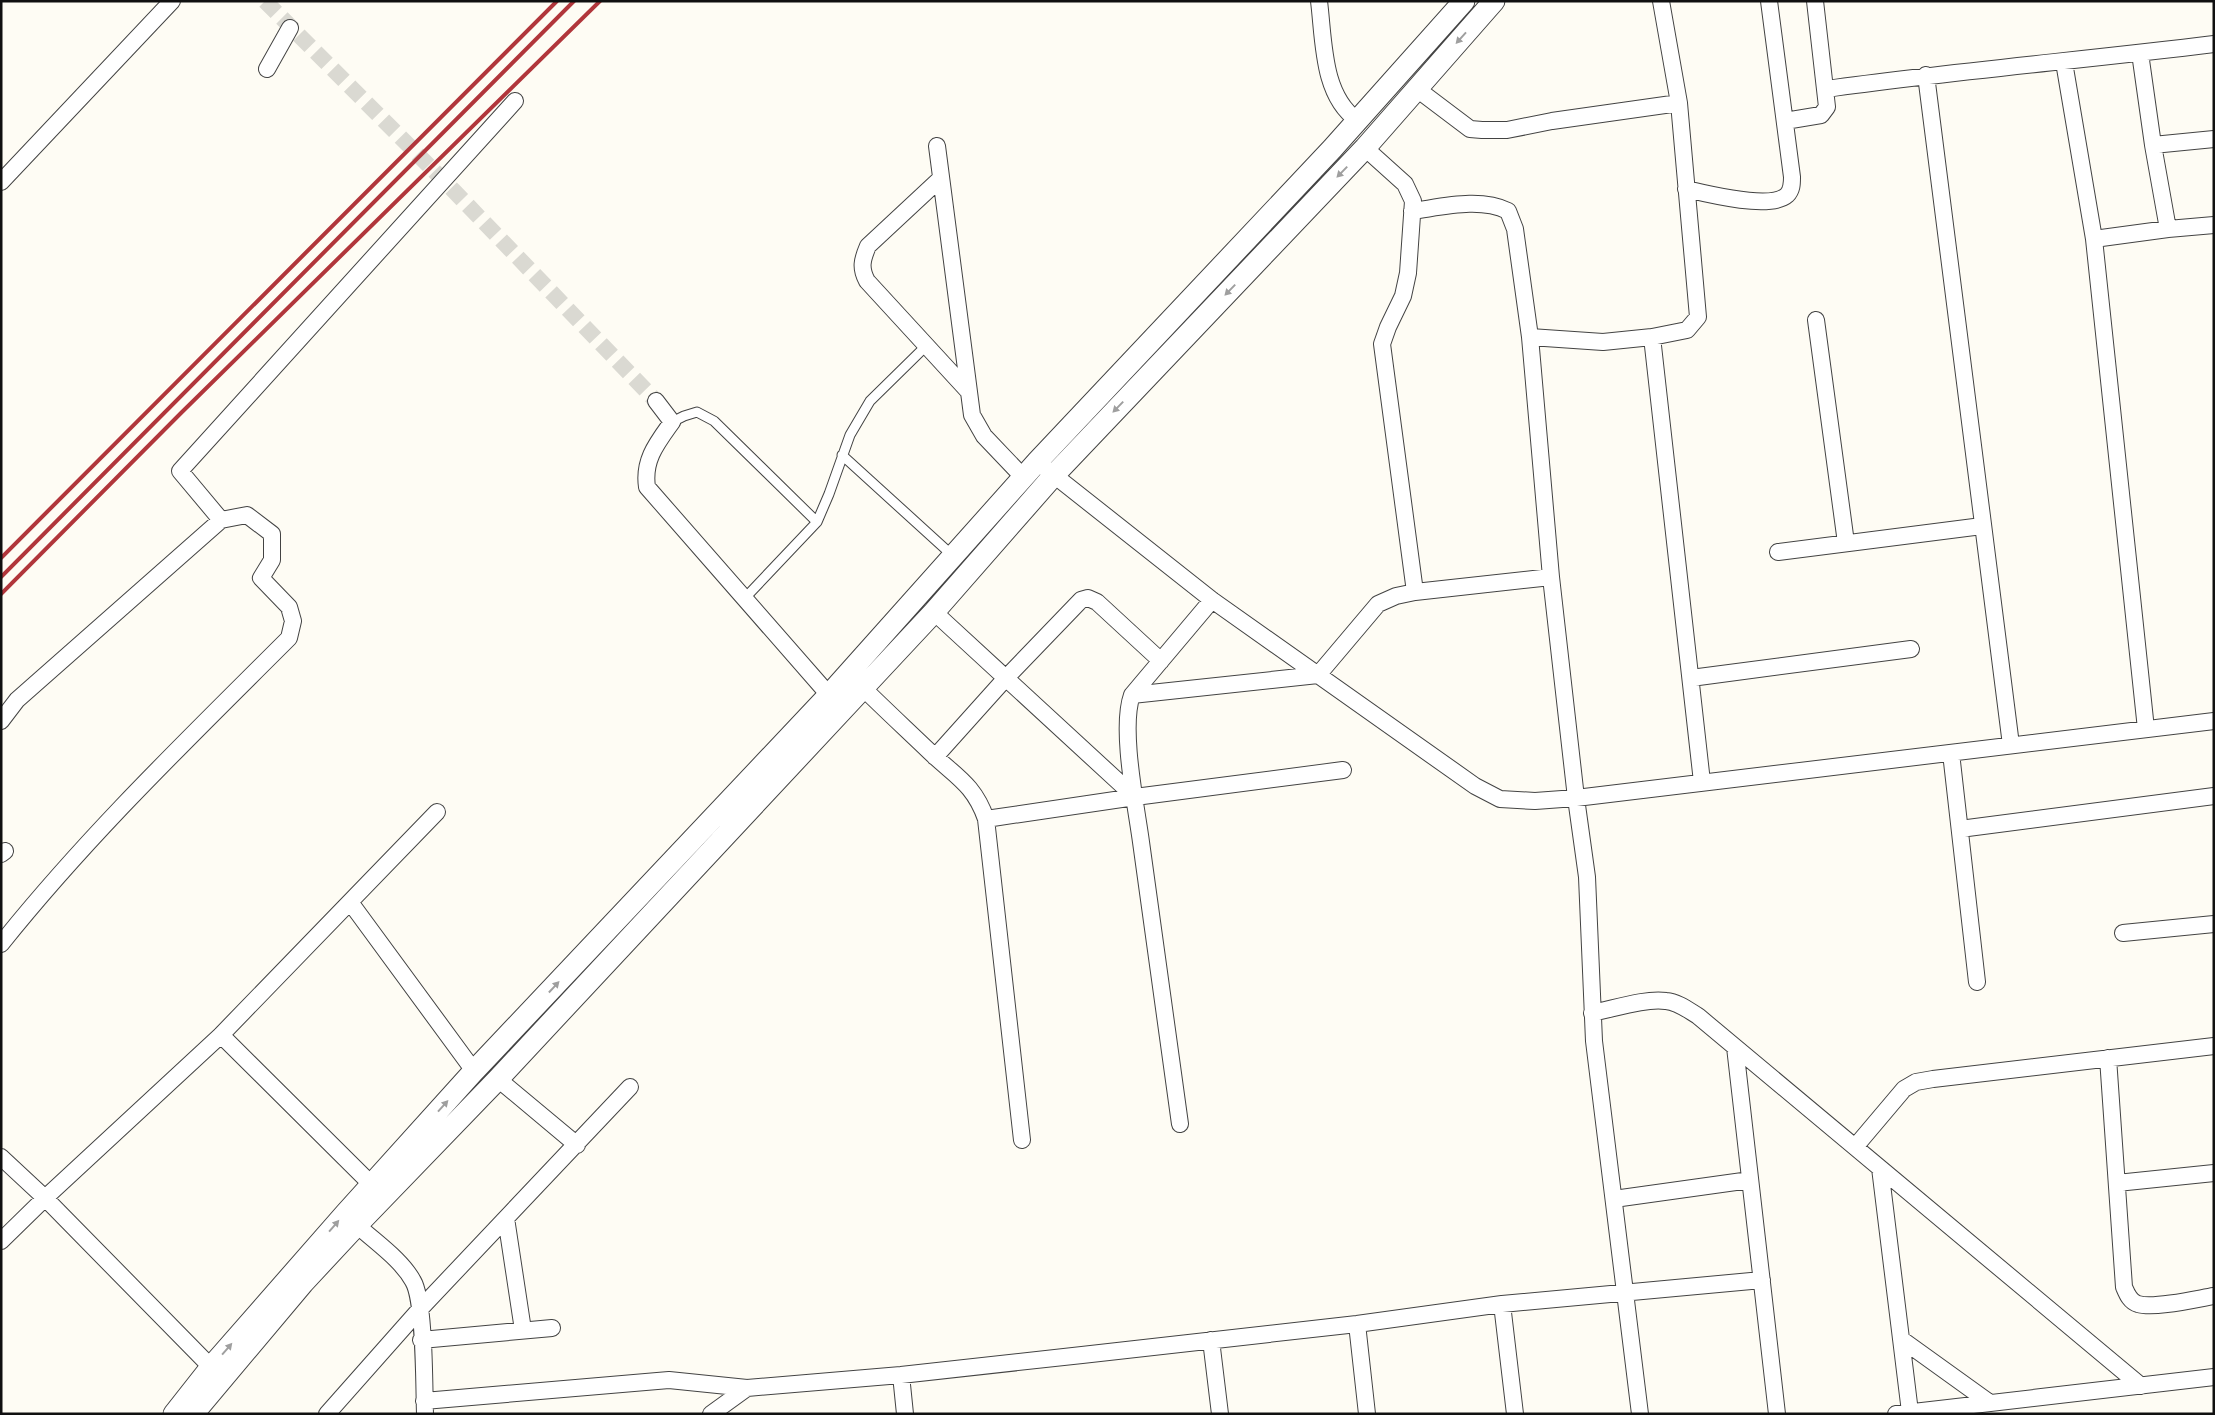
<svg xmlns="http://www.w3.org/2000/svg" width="2215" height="1415" viewBox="0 0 2215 1415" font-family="Lora,serif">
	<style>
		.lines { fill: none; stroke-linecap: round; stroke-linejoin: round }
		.minor-tunnel { stroke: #dad9d2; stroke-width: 16; stroke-dasharray: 16 8; stroke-linecap: butt }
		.service-casing { stroke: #434343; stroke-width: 11 }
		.minor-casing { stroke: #434343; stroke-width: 18 }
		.tertiary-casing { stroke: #434343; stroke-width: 23 }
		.service { stroke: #fff; stroke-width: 9 }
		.minor { stroke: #fff; stroke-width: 16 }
		.tertiary { stroke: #fff; stroke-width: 21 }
		.rail { stroke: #b1363b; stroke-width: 4 }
		.oneway { fill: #9f9f9f }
	</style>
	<rect width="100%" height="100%" fill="#fefcf4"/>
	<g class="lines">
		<path class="minor-tunnel" d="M 265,1 L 454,191 L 656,401"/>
		<defs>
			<path id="service" d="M 672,422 L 684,416 L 697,412 L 714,421 L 817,522
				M 842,455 L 953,556
				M 745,598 L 817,522 L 829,494 L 850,435 L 870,401 L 926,346"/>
			<path id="minor" d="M 1319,1 C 1324,41 1322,95 1357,120
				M 2140,53 L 2153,145 L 2168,229
				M 2064,62 L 2094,239 L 2168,229 L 2214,225
				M 267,69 L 290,28
				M 1926,75 L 2011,745
				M 1417,89 L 1470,129 L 1482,130 L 1507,130 L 1552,121 L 1679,103
				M 1826,89 C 1955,71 2085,60 2214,44
				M 1785,121 L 1821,115 L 1827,107 L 1815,1
				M 2153,145 L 2214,139
				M 937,146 L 972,415 L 984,436 L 1024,478
				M 1365,148 L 1405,184 L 1413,201 L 1408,273 L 1403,296 L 1388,327 L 1382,344 L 1415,592
				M 941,178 L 868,246 C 862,260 860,268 867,281 L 969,392
				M 1,182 L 172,1
				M 1686,189 C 1707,194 1771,210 1787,195 C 1792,190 1792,184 1792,177 L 1769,1
				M 1412,211 C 1442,207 1480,197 1508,211 L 1515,229 L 1530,337 L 1551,577 L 1576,798 L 1587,877 L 1594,1041 L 1640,1414
				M 2094,239 L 2146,729
				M 1816,320 L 1846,543
				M 1530,337 L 1603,342 L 1652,337 L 1687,330 L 1698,317 L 1679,103 L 1661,1
				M 1652,337 L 1702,782
				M 656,401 L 672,422 C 657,443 643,460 647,487 L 829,695
				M 1045,468 L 1212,600 L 1475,786 L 1500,799 L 1535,801 L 1576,798 L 2214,721
				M 221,520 L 180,471 L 515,101
				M 1778,552 L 1982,526
				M 934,612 L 1135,797
				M 1691,678 L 1911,649
				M 855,680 C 880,705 905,728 930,752 C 955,776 974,784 986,819 L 1022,1140
				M 1132,695 L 1318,675 L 1378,604 L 1396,596 L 1415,592 L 1551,577
				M 1,721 L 17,700 L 221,520 L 247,515 L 272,534 L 272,560 L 261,578 L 289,607 L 293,621 L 289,638 C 190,737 89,834 1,944
				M 1951,753 L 1977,982
				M 935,757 L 1005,679 L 1081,600 L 1088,598 L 1097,602 L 1161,661
				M 986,819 L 1135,797 L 1343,770
				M 1960,829 L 2214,796
				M 1,854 L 5,851
				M 350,902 L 474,1071
				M 2123,933 L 2214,924
				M 1592,1013 C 1613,1009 1645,998 1666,1001 C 1678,1002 1688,1010 1698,1016 L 2141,1386
				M 221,1035 L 371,1184
				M 1735,1047 L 1777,1414
				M 2108,1058 L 2124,1287 C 2127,1294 2130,1302 2138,1304 C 2154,1309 2196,1299 2214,1296
				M 498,1079 L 577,1145
				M 1180,1124 C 1167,1030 1154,936 1141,842 C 1136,805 1120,728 1132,695 L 1212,600
				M 1855,1147 L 1904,1089 L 1916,1082 L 1933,1079 L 2214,1046
				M 1,1157 L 45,1198 L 211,1367
				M 1880,1168 L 1910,1412
				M 2117,1183 L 2214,1173
				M 1614,1199 L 1750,1180
				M 506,1218 L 523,1330
				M 357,1225 C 375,1242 401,1259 413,1281 C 425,1301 424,1387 425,1414
				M 1,1241 L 45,1198 L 221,1035 L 437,812
				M 1502,1304 L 1515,1414
				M 1357,1324 L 1367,1414
				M 1901,1339 L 1990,1403
				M 421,1340 L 552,1328
				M 1211,1340 L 1220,1414
				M 901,1375 L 905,1414
				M 424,1401 L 669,1380 L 747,1388
				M 327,1414 L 420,1309 L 630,1087
				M 711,1414 L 747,1388 L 901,1375 L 1082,1355 L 1357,1324 L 1502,1304 L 1762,1280
				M 1896,1414 L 2214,1377"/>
			<path id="tertiary" d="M 174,1414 L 211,1367 L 345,1214 L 474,1071 L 829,695 L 1037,462 L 1332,149 L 1464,1
				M 193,1414 L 303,1283 L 357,1225 L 498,1079 L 863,688 L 934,612 L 1054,475 L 1365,148 L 1494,1"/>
		</defs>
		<use href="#service" class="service-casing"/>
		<use href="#minor" class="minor-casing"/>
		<use href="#tertiary" class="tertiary-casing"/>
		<use href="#service" class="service"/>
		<use href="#minor" class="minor"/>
		<use href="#tertiary" class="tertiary"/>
		<path class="rail" d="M 1,558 L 557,1
			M 1,577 L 574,1
			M 1,594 L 181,413 L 600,1"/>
	</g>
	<defs><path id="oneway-solid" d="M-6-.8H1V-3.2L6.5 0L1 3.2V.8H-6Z" transform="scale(1.25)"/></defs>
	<g class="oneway">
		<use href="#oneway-solid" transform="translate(1461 38) rotate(132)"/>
		<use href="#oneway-solid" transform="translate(1342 172) rotate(134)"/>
		<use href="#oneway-solid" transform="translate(1230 290) rotate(134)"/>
		<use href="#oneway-solid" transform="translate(1118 407) rotate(134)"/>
		<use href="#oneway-solid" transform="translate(554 987) rotate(-47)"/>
		<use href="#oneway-solid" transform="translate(443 1106) rotate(-48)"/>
		<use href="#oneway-solid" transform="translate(334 1226) rotate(-49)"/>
		<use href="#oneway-solid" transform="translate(227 1349) rotate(-49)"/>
	</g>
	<rect width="2215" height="1415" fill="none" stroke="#101010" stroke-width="5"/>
</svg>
